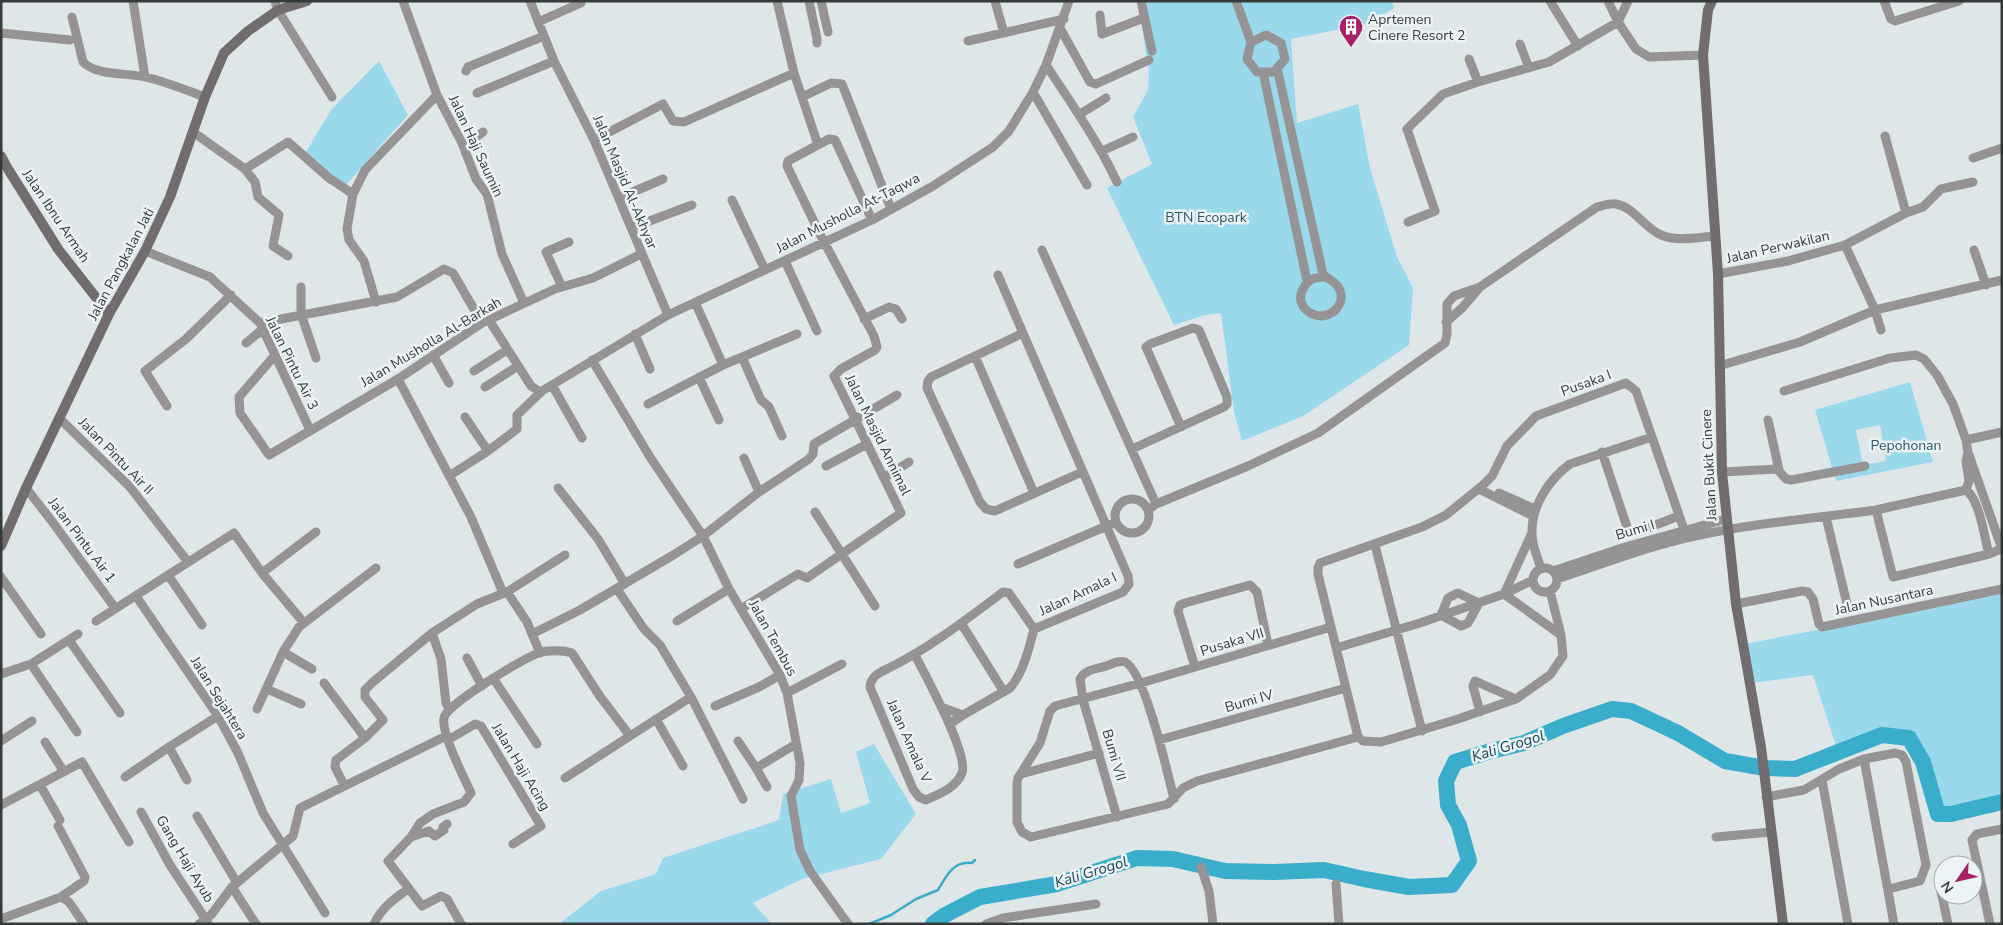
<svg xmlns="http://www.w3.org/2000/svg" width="2003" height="925" viewBox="0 0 2003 925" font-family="'Nunito Sans',sans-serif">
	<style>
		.green { fill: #99d9eb; fill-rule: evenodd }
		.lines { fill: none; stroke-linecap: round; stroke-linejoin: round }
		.stream { stroke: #39adc9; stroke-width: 2.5 }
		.river { stroke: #39adc9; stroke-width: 16 }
		.street { stroke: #969394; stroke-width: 9 }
		.secondary { stroke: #716d6e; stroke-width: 10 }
		.labels { text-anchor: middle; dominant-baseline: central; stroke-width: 5; stroke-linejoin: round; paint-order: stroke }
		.poi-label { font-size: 14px; fill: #373a3b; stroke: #ecf3f6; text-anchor: start }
		.street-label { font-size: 14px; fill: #373a3b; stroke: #ecf3f6 }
		.park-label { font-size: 14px; fill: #275763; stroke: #ecf3f6 }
		.water-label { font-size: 15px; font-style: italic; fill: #164753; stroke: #ecf3f6 }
	</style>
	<rect width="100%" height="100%" fill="#dfe6e8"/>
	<path class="green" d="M 1138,1 L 1392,1 L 1394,8 L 1366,24 L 1291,39 L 1297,123 L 1358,104 L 1370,168 L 1397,257 L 1413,288 L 1409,345 L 1303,416 L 1242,441 L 1234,412 L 1221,313 L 1205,315 L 1174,325 L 1107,188 L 1152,164 L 1133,117 L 1148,90 L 1149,72 Z
		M 379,61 L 408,115 L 345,186 L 306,152 L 331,110 Z
		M 1910,382 L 1933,462 L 1836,481 L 1815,410 ZM 1880,425 L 1886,461 L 1863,465 L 1856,430 Z
		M 2002,593 L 2002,794 L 1938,814 L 1923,762 L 1909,738 L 1882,735 L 1838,752 L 1813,675 L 1752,683 L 1745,644 Z
		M 874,744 L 916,814 L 881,859 L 802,879 L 753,903 L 772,924 L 559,924 L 601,891 L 656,874 L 663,858 L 779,820 L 783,794 L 831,779 L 841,813 L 870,803 L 856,752 Z"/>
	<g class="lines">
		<path class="stream" d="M 869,924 L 891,915 L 916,899 L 938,890 C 946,876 954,860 972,863 L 975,860"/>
		<path class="river" d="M 933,924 L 945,915 L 980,897 L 1057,884 L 1137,858 L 1173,859 L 1225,871 L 1274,872 L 1324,870 L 1364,879 L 1409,887 L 1452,885 L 1469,861 L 1459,825 L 1448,805 L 1446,781 L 1455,762 L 1491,751 L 1524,743 L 1563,726 L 1612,709 L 1631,711 L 1678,733 L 1725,761 L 1765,768 L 1795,769 L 1882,735 L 1909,738 L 1923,762 L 1938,814 L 1951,814 L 2002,802"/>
		<path class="street" d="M 133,1 L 145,77
			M 275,1 L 278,10 L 332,97
			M 403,1 L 437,95 L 462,143 L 476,179 L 487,194 L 502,254 L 524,303
			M 530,1 L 554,61 L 594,140 L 668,315
			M 777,1 L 794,73 L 818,145
			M 809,1 L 817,39 L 817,43
			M 821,1 L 828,32
			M 995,1 L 1004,33
			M 1141,1 L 1152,51
			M 1236,1 L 1251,42 L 1247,59 L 1257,72 L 1274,72 L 1285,59 L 1281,43 L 1266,35 L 1251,42
			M 1550,1 L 1578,46
			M 1608,1 L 1618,22 L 1628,1
			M 1884,1 L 1891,19 L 1895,21 L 1959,1
			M 1100,15 L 1102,34 L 1144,18
			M 72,17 L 83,62 C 96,76 128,73 146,77 C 166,82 186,90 205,97
			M 538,22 L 581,3
			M 1060,28 L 1090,82 L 1096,84 L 1149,60
			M 1,33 L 70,40
			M 968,41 L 1064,19
			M 1520,44 L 1529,68
			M 1469,59 L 1478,82
			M 1046,65 C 1072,104 1097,140 1117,182
			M 1277,68 L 1323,274 C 1329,281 1339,282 1341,294 C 1342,298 1340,305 1337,308 C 1321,327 1292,308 1303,289 C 1308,279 1315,277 1325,277
			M 466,71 L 468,67 L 544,36
			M 1263,72 L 1307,281
			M 1033,92 L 1087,185
			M 477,93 L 554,61
			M 802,97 L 831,83 L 842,84 L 891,209
			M 1080,114 L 1106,98
			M 193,132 L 245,169 L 288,142 L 329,178 L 353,194
			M 1885,136 L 1906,213
			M 594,140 L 663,104 L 673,121 L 684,122 L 794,73
			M 462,143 L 475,138 L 483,132
			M 1102,151 L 1133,137
			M 1973,158 L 2002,148
			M 245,169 L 255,182 L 258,197 L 279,215 L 273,246 L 288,256
			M 619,198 L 663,179
			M 732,200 L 765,270
			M 1408,222 L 1435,211 L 1407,129 L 1443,94 L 1478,82 L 1549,62 L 1618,22 L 1636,49 L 1649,57 L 1703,55
			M 631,228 L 692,205
			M 1042,250 L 1156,504
			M 1974,250 L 1986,285
			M 145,251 L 210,277 L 260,323 L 310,430
			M 785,261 L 817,331
			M 1718,274 L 1788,261 L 1845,245
			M 998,275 L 1023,333
			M 301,287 L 301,314 L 316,358
			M 562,287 L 546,252 L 569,242
			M 376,302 L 364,261 L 349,240 L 347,229 L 353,194 L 365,170 L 437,95
			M 695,302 L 723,365
			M 864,319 L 889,307 L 896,309 L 902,319
			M 489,320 L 531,386 L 539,391 L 542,391 L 668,315 L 872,220 L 933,186 L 993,147 L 1009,131 L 1033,92 L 1046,65 L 1069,1
			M 1446,322 L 1462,308 L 1480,287
			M 260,323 L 397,297 L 444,269 L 453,273 L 482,323
			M 1881,330 L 1875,310 L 1845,245 L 1906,213 L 1923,207 L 1941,189 L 1973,182
			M 635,334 L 650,369
			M 246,343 L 263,329
			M 275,355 L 239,397 L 240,413 L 269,455 L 398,379 L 482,323 L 555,289 L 593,278 L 641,254
			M 433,355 L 449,383
			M 975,356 L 1034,493
			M 742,357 L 761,400 L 769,407 L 782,436
			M 592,360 L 650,457 L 703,536 L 729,589 L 780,675 L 787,693 L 800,763 L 799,780 L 791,796 L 800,850 L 810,871 L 848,924
			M 1719,366 L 1800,342 L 1875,310 L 2002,280
			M 474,371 L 507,350
			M 699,377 L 719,420
			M 398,379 L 471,517 L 503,593
			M 552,385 L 582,438
			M 485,387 L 518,366
			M 1784,391 L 1890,358 L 1916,355 L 1924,359 L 1937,375 L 1953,404 L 1966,440 L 1968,453 L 1966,461 L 1969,481 L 1966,490
			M 648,404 L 723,365 L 797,334
			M 167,406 L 145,371 L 186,339 L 231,295
			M 59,418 L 130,487 L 188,562
			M 1768,420 L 1779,470
			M 1966,440 L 2002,432
			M 1132,449 L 1224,407 L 1227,404 L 1227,397 L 1199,330 L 1193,328 L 1150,344 L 1146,347 L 1181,427
			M 488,451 L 517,429 L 517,415 L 542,391
			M 1602,452 L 1628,530 L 1637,532 L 1679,516
			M 1969,455 L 2001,546 L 2001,549 L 1989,554
			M 744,458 L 759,492
			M 826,466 L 867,444
			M 1722,472 L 1777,469 L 1786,479 L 1791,480 L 1865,466
			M 449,476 L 488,451 L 465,417
			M 884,478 L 909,462
			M 26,488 L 54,524 L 115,608
			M 558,488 L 598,539 L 625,584
			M 1479,489 L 1533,516
			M 1966,490 C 1980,500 1984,537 1989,554 L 1893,577 L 1876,510 Z
			M 1499,493 L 1535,509
			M1115 516a17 17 0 1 1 34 0a17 17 0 1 1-34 0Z
			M 1148,510 L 1156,504 L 1248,466 L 1318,433 L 1445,343 L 1447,334 L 1447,304 L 1454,296 L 1480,287 L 1597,207 C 1602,206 1610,203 1616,204 C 1634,207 1644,228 1661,235 C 1678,242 1698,237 1715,236
			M 815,512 L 875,606
			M 1826,517 L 1847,604
			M 1375,545 L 1422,731
			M 1018,564 L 1116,522
			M1533 580a12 12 0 1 1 24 0a12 12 0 1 1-24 0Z
			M 1541,569 C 1538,558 1532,546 1532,534 C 1531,507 1548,480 1570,464 L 1652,437
			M 1553,571 L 1625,547 L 1726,519
			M 262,573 L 316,532
			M 168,575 L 202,625
			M 1,577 L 41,634
			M 1557,579 C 1603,564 1648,546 1695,536 C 1755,523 1816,518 1876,510
			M 617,589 L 644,629 L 660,645 L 691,697 L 743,799
			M 1550,591 L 1561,635 L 1563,656 L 1550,675 L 1516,699 L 1455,720 L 1381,742 L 1363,741 L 1358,737 L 1318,574 L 1318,568 L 1320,563 L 1422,527 L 1446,515 L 1483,485 L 1492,476 L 1507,446 L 1536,416 L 1626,383 L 1636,391 L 1687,538
			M 507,592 L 527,622 L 540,653
			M 1458,593 L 1479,603 L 1468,623 L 1461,626 L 1441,615 L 1448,598 Z
			M 1504,594 L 1531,535
			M 1504,594 L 1533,580
			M 136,596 L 218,716 L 238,753 L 263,813 L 325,913
			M 1736,604 L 1802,591 L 1808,592 L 1813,599 L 1819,624 L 1822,627 L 2002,589
			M 741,609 L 798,574 L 807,578 L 901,513 L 834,376 L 841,369 L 875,350 L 877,347 L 874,336 L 821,236 L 787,166 L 788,161 L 829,139 L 835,140 L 872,220
			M 96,621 L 234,533 L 262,573 L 304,623
			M 677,621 L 729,589
			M 961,623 L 1004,692
			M 1331,627 L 1141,683 L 1055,706 L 1050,711 L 1040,743 L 1018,778 L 1017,783 L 1017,822 L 1022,832 L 1031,837 L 1168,804 L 1183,788 L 1197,781 L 1358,737
			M 432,633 L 441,659 L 446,703 L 449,709
			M 532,634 L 580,610 L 675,554 L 703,536 L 759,492 L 809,459 L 813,454 L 814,444 L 897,395
			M 69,640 L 120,713
			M 1336,648 L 1420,623 L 1504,594 L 1561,635
			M 283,652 L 312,669
			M 915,655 C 925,675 969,754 962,773 C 956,788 939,794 926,800 L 919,797 L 913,789 L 870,687 C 871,675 881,672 891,667 C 931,647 967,619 1003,592 L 1009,593 L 1034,629
			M 467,658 L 482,686
			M 31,664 L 77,732
			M 1195,667 L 1178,611 L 1180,605 L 1185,603 L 1250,585 L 1257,592 L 1268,645
			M 1,674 L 31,664 L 78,634
			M 493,678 L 537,744
			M 324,683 L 365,738
			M 267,689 L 301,704
			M 787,693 L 842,664
			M 715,706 L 759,687 L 780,675
			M 941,707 L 963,715
			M 257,709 L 283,652 L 299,627 L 376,568
			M 1480,712 L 1473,686 L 1475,681 L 1516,699
			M 656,719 L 683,766
			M 950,724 L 963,715 L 1010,688 C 1023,673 1029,649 1034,629 L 1123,592 L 1129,584 L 1128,576 L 1023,333 L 931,377 L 928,381 L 927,388 L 980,502 L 986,509 L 995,511 L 1082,472
			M 448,740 L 475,724 L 481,726 L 541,826 L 513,844
			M 1159,740 L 1346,688
			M 1,741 L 32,721
			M 738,741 L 756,768
			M 45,742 L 64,772
			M 1864,759 L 1895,753 L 1902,755 L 1906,762 L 1926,865 L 1920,881 L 1889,889
			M 1021,774 L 1099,753
			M 125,777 L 169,747
			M 565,778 L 630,736
			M 187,780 L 169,747 L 218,716
			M 1822,780 L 1848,924
			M 40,785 L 60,820
			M 344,785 L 335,767 L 336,760 L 365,738 L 383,720 L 365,697 L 365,690 L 373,682 L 432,633 L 477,604 L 507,592 L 565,555
			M 767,787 L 756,768 L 796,744
			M 1766,797 L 1804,790 L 1839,769 L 1864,759 L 1894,924 L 1893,924
			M 1,805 L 82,762 L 129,842
			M 141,812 L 170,865 L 208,923
			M 197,816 L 237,883
			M 1117,817 L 1083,700 L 1080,679 C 1085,669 1097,669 1106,666 C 1112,664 1119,660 1125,662 C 1145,671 1168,775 1174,799
			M 58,826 L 85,877 L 84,881 L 61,897
			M 411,837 L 429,831 L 435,836 L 444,830 L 443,827 L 447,824
			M 1716,837 L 1771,832
			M 1201,867 L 1209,891 L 1213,924
			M 1939,882 L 1948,924
			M 1336,884 L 1339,924
			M 232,887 L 256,924
			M 1,919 L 61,897 L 69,902 L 84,924
			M 199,924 L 211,915 L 232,887 L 293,836 L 300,808 L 446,736
			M 374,924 C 381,908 394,899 408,889
			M 461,924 L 447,899 L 441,896 L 422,906 L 388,861 L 411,837 L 420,823 L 433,814 L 464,802 L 471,793 C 464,777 441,734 444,718 C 446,704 522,660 538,653 C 548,650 563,650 572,653 L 599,695 L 630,736 L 691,697
			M 986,924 L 1003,918 L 1096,904
			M 1990,924 L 1972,840 L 1977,834 L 2002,829"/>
		<path class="secondary" d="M 1712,1 L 1708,10 L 1703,55 L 1718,274 L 1722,472 L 1736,604 L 1761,747 L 1783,924
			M 1,156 L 8,169 L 58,249 L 109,314
			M 1,546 L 26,488 L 109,314 L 145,251 L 170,197 L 205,97 L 224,53 L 248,31 L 278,10 L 307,1"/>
	</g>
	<defs>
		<symbol id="building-pin" viewBox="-11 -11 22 30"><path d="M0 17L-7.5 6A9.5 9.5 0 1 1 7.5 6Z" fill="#a82067" stroke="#ecf3f6"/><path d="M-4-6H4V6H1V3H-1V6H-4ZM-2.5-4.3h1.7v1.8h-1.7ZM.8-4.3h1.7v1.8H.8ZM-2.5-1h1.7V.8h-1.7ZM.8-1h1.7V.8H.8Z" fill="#fff"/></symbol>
	</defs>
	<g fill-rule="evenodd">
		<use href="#building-pin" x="1337" y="13" width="28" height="38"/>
	</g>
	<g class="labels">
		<g class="poi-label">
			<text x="1368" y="19">Aprtemen<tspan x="1368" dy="16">Cinere Resort 2</tspan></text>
		</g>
		<g class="street-label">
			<text transform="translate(476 146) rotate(65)">Jalan Haji Saumin</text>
			<text transform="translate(625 182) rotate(67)">Jalan Masjid Al-Akhyar</text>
			<text transform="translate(848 213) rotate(-27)">Jalan Musholla At-Taqwa</text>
			<text transform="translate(56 216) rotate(56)">Jalan Ibnu Armah</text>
			<text transform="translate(1778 247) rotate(-13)">Jalan Perwakilan</text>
			<text transform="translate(121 264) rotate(-62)">Jalan Pangkalan Jati</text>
			<text transform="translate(431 342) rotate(-31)">Jalan Musholla Al-Barkah</text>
			<text transform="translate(292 363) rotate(64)">Jalan Pintu Air 3</text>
			<text transform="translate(1586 383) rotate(-20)">Pusaka I</text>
			<text transform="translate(878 435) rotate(64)">Jalan Masjid Annimal</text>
			<text transform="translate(116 456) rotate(46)">Jalan Pintu Air II</text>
			<text transform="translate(1709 465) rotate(-93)">Jalan Bukit Cinere</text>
			<text transform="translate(1635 530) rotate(-17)">Bumi I</text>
			<text transform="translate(82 540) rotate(53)">Jalan Pintu Air 1</text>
			<text transform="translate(1078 594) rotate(-25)">Jalan Amala I</text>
			<text transform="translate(1884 600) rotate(-12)">Jalan Nusantara</text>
			<text transform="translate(773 638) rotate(61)">Jalan Tembus</text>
			<text transform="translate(1232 642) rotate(-17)">Pusaka VII</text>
			<text transform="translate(219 698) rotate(58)">Jalan Sejahtera</text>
			<text transform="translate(1249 701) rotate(-16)">Bumi IV</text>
			<text transform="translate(909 741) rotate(66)">Jalan Amala V</text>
			<text transform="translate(1114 755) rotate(74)">Bumi VII</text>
			<text transform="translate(521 767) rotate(59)">Jalan Haji Acing</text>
			<text transform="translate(185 859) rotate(59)">Gang Haji Ayub</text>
		</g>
		<g class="park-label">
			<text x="1206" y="217">BTN Ecopark</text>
			<text x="1906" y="445">Pepohonan</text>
		</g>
		<g class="water-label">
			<text transform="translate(1508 746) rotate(-17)">Kali Grogol</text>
			<text transform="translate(1091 872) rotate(-17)">Kali Grogol</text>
		</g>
	</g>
	<rect width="2003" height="925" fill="none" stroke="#373a3b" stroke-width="5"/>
	<g transform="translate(1958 880) rotate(236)"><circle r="24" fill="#ecf3f6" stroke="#a4a9ab"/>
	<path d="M0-4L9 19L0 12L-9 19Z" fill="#a82067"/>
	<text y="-8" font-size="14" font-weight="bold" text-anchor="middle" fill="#373a3b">N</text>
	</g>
</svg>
